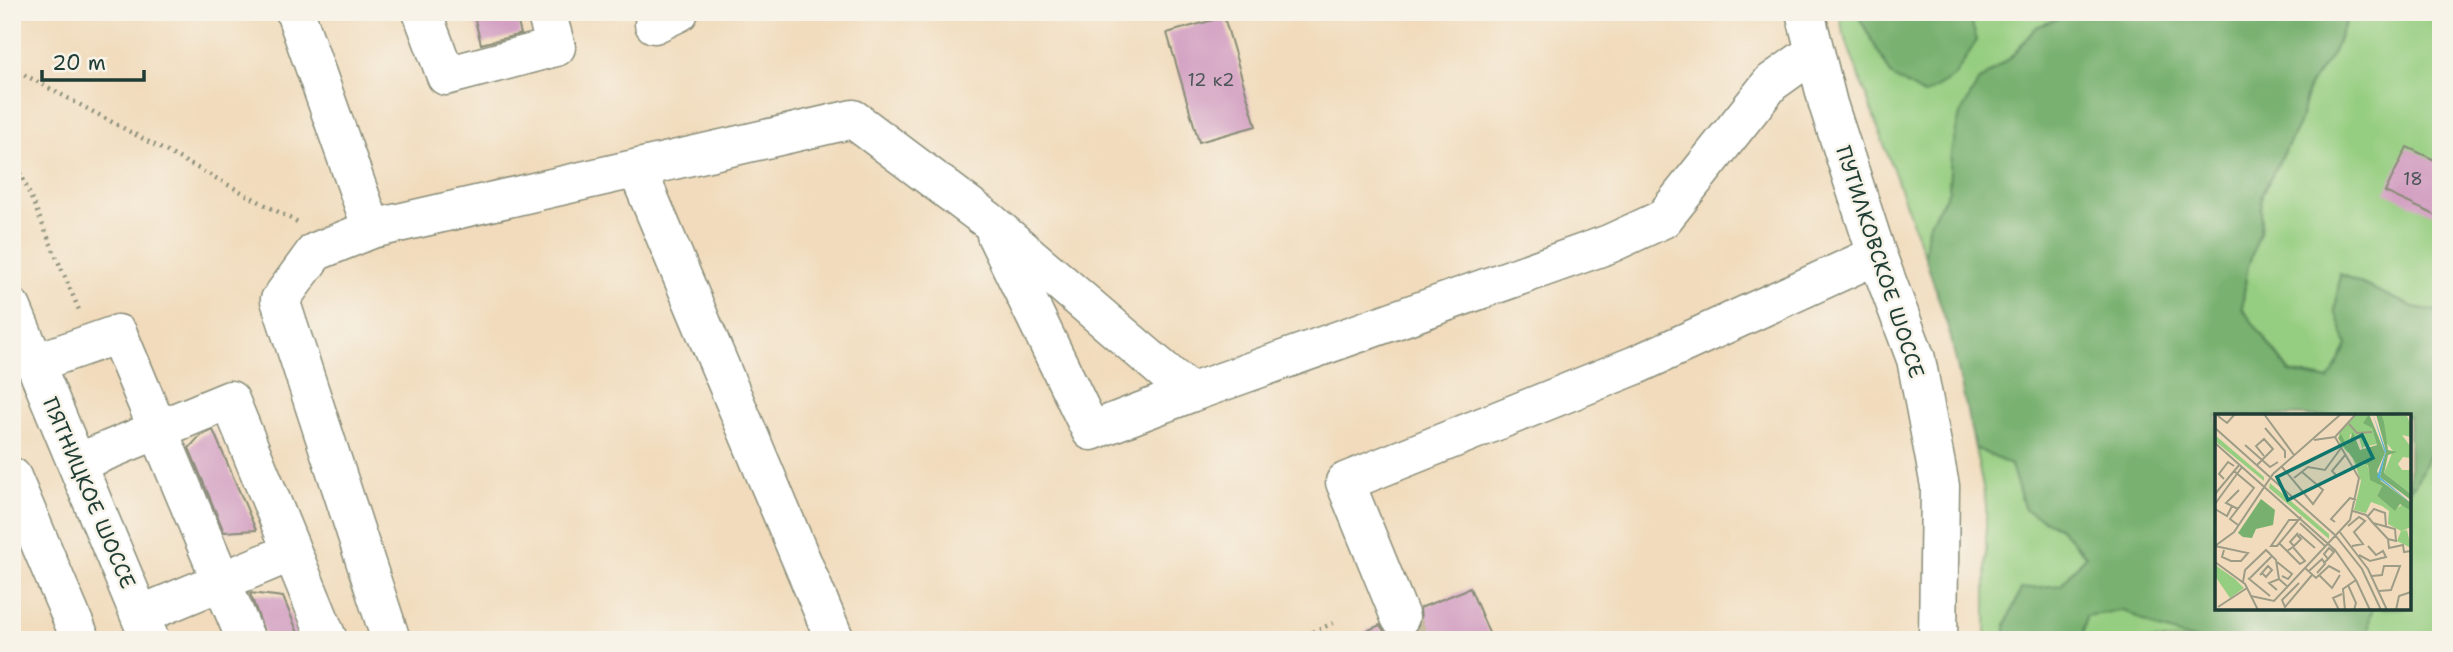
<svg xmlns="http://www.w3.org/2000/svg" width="2453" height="652" viewBox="0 0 2453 652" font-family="'Shantell Sans',sans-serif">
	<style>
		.green { fill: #96ce81; stroke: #5a865a; stroke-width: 2 }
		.forest { fill: #78b16f; stroke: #4c7752; stroke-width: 2 }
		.building { fill: #d3a0c2 }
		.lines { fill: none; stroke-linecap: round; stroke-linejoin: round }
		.minor-tunnel { stroke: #c7bba1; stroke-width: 38; stroke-dasharray: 38 19; stroke-linecap: butt }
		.minor-casing { stroke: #888c78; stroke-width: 41 }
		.major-casing { stroke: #888c78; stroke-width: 41 }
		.path { stroke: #888c78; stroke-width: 4.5; stroke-dasharray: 2 5; stroke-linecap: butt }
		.minor { stroke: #fff; stroke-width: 38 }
		.major { stroke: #fff; stroke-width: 38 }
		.labels { text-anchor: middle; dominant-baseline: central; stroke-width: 5; stroke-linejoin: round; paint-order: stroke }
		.number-label { font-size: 18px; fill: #4c5658 }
		.street-label { font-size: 21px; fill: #1f3d34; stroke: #f7f3e8 }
		.inset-road { fill: none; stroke: #9d9c86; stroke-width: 2 }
		.view { fill: #0f766e; fill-opacity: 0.15; stroke: #0f766e; stroke-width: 3.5 }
		.inset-edge { fill: none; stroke: #1f3d34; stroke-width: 3.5 }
	</style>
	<rect width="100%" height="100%" fill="#f7f3e8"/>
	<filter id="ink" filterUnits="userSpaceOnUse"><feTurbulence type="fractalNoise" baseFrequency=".0143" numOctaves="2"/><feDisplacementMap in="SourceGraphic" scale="14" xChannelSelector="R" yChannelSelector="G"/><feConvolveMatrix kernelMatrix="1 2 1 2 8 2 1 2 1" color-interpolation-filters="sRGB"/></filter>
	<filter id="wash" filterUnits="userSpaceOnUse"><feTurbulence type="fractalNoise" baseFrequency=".00686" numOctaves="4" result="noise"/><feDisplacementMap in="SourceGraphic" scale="28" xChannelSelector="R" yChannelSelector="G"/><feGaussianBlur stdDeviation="1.57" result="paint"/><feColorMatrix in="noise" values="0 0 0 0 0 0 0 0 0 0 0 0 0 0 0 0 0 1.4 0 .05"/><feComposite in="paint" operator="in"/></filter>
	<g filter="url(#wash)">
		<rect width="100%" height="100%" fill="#f1dbbc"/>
		<path class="green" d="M 1839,12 L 1856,12 L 1892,76 L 1977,41 L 1968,12 L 2075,12 L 2036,27 L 2011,57 L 1979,81 L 1951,152 L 1949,191 L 1928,226 L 1925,257 L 1843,32 Z
			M 2348,12 L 2441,12 L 2441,312 L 2413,307 L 2340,274 L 2336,311 L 2348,345 L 2329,380 L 2290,372 L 2242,308 L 2247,269 L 2260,232 L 2262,194 L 2299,124 L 2309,86 L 2332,54 L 2348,18 Z
			M 2441,431 L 2441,640 L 2368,640 L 2370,614 L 2374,608 L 2409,608 L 2409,489 L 2415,484 Z
			M 1975,448 L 2011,465 L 2025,510 L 2060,528 L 2086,556 L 2061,586 L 2006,624 L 2006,640 L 1986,640 L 1986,503 Z
			M 2124,610 L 2157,628 L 2196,640 L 2082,640 L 2086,616 Z"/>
		<path class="forest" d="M 1856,12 L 1968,12 L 1977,40 L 1954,77 L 1924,95 L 1892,76 Z
			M 2075,12 L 2348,12 L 2348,17 L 2332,54 L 2309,86 L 2299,124 L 2262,194 L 2260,232 L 2247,269 L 2242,308 L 2289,372 L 2329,380 L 2347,345 L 2335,311 L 2340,274 L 2413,307 L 2441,312 L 2441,431 L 2415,484 L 2409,489 L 2409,416 L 2217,416 L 2217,608 L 2374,608 L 2370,615 L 2368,640 L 2196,640 L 2157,628 L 2124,610 L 2086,616 L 2082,640 L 2006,640 L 2006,624 L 2021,589 L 2061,585 L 2086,555 L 2060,528 L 2025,510 L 2011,465 L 1975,448 L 1950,334 L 1925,257 L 1928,226 L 1949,191 L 1951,152 L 1960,114 L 1979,81 L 2011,57 L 2036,27 Z"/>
		<g id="blocks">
			<path class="building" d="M 473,12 L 515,12 L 521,34 L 481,44 Z
				M 1224,17 L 1256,126 L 1199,142 L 1167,33 Z
				M 2407,147 L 2441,163 L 2441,218 L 2385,192 Z
				M 213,430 L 256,530 L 224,532 L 189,448 L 200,436 Z
				M 1470,588 L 1492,640 L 1346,640 L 1380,625 L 1386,634 L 1396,638 L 1409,637 L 1418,630 L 1421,621 L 1420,608 Z
				M 250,593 L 283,597 L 301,640 L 267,640 Z"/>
		</g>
	</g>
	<g filter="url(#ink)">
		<use href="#blocks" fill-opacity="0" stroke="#888c78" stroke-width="2"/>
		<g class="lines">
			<path class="minor-tunnel" d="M 1400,617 L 1410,640"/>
			<defs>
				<path id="minor" d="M 295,12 L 372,229
					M 422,12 L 446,76 L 556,47 L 546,12
					M 1805,12 L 1828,104 L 1877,255 L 1916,359 L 1940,486 L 1938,640
					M 654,24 L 679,12
					M 637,169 L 835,640
					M 996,235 L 1091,431 L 1190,393
					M 35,363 L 118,334 L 246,640
					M 77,463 L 230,400 L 328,640
					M 140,615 L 292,552
					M 1400,617 L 1345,482 L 1636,365 L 1877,255
					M 391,640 L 280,300 L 315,252 L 372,229 L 853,119 L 989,221 L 1190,393 L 1609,244 L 1663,219 L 1771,83 L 1813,53"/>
				<path id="major" d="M 12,308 L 150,640
					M 12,477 L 81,640"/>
			</defs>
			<use href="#minor" class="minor-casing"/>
			<use href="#major" class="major-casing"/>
			<path class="path" d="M 12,68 L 297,222
				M 12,153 L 79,310
				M 1293,640 L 1336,622"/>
			<use href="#minor" class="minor"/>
			<use href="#major" class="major"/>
		</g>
	</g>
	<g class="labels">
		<g class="number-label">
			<text x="1211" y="80">12 к2</text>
			<text x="2413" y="179">18</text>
		</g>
		<g class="street-label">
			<text transform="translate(1880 262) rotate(72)">ПУТИЛКОВСКОЕ ШОССЕ</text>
			<text transform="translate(89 493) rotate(67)">ПЯТНИЦКОЕ ШОССЕ</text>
		</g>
	</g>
	<g transform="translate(2215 414)">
		<rect width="196" height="196" fill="#f1dbbc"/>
		<path d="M 142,0 L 154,0 L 150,8 L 157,14 L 162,30 L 148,33 L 148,37 L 144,24 L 135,20 L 133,39 L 125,30 L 124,19 ZM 166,0 L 192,2 L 196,11 L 196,23 L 187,21 L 196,33 L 196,44 L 188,43 L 183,50 L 187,56 L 195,56 L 196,80 L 169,59 L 178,37 L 170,27 ZM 0,21 L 49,63 L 49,67 L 0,27 ZM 138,45 L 144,47 L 144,53 L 152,49 L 155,64 L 167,72 L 162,82 L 179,96 L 188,90 L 196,97 L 196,113 L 187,117 L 192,116 L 196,134 L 182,127 L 186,117 L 173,110 L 174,97 L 167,92 L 156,88 L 151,99 L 139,96 L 146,67 ZM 55,69 L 114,120 L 114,125 L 54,74 ZM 0,151 L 20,165 L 29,174 L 15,184 L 0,162 Z" fill="#96ce81"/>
		<path d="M 154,0 L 170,39 L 162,57 L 166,67 L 196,89 L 196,97 L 185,90 L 180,97 L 162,82 L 167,72 L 155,66 L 153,51 L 146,48 L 144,53 L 123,24 L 126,20 L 132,32 L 138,18 L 145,36 L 162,31 L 157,14 L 148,9 ZM 161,0 L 166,0 L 169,8 L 173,36 L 182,38 L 173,41 L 169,59 L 196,80 L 196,86 L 165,63 L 171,37 ZM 46,85 L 60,96 L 58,111 L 41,115 L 37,124 L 28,123 L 23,119 Z" fill="#78b16f"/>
		<path d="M 158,0 L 171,37 L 165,63 L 196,89 L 162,63 L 170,39 Z" fill="#56b1d4"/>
		<path class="inset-road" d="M 49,0 L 79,41M 3,2 L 12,9 L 20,0M 134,10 L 142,19 L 157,18M 0,14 L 120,121 L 147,155 L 166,196M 50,14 L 70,37 L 70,44M 120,23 L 141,0M 99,26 L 120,23M 0,29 L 120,136 L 141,166 L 155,196M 30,31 L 55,53 L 63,48M 42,51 L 58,35 L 49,25 L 41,32 L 49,42M 67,53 L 98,90 L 108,76 L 87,58M 19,57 L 39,74 L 15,105 L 23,111M 121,61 L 117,57 L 131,40M 79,64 L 93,53 L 110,56 L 126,34M 9,65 L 4,60 L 13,48 L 19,52M 0,80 L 25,50M 0,90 L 27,53M 0,95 L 12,102 L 17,92M 23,95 L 11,89 L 24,76M 138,97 L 151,101 L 153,103 L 158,109 L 173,125 L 181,127 L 180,115 L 158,109M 153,102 L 159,95 L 170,99 L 171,112M 83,106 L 74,106 L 56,132 L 62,132 L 86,103M 120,108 L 116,105 L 135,84 L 141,86M 85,109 L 110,132M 133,112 L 144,103 L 150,107 L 139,118 L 148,130 L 137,132M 124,117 L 153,155 L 172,196M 84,120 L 100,134M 82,121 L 86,125 L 79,132 L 75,128 L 83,119M 173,125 L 174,134 L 188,131 L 189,138 L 196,137M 65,130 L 85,150 L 90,147 L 78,133 L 72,137M 0,132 L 33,139 L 26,147 L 16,147 L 7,143 L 9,136M 0,132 L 19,118 L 58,60 L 126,0M 144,141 L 155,147 L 171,143 L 168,137 L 161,141 L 153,132M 0,148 L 30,170 L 43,196M 62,148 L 77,160 L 73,165 L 67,162M 110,148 L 113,145 L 119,138 L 114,134 L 109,140 L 113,145M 90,154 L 101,164 L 114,152 L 125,158M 94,157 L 107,145 L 110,150 L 102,159M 45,161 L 46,160 L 53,152 L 57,156 L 51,163 L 47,159M 104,161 L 117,174 L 125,161M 157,162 L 167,161 L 169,152 L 185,152 L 176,176 L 164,177M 33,164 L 55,182M 35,164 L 57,142M 28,168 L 30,156 L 51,136 L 61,146 L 64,165 L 73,173M 84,169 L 67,186 L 70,193 L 97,161M 133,171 L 141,189 L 139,196M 62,176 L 54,169 L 64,165M 36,182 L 59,187 L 135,106 L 144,64 L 120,23M 3,193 L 32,174M 124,196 L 118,184 L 127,180M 130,196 L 128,175 L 141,166M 181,196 L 184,182 L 196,178"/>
		<path class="view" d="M 147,21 L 158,44 L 73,86 L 62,63 Z"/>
		<rect width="196" height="196" class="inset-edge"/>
	</g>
	<rect width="2453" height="652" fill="none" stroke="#f7f3e8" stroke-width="42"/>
	<path d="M42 70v10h102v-10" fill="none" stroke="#1f3d34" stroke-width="3.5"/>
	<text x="52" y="70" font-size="21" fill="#1f3d34" stroke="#f7f3e8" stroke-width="5" paint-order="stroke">20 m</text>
</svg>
